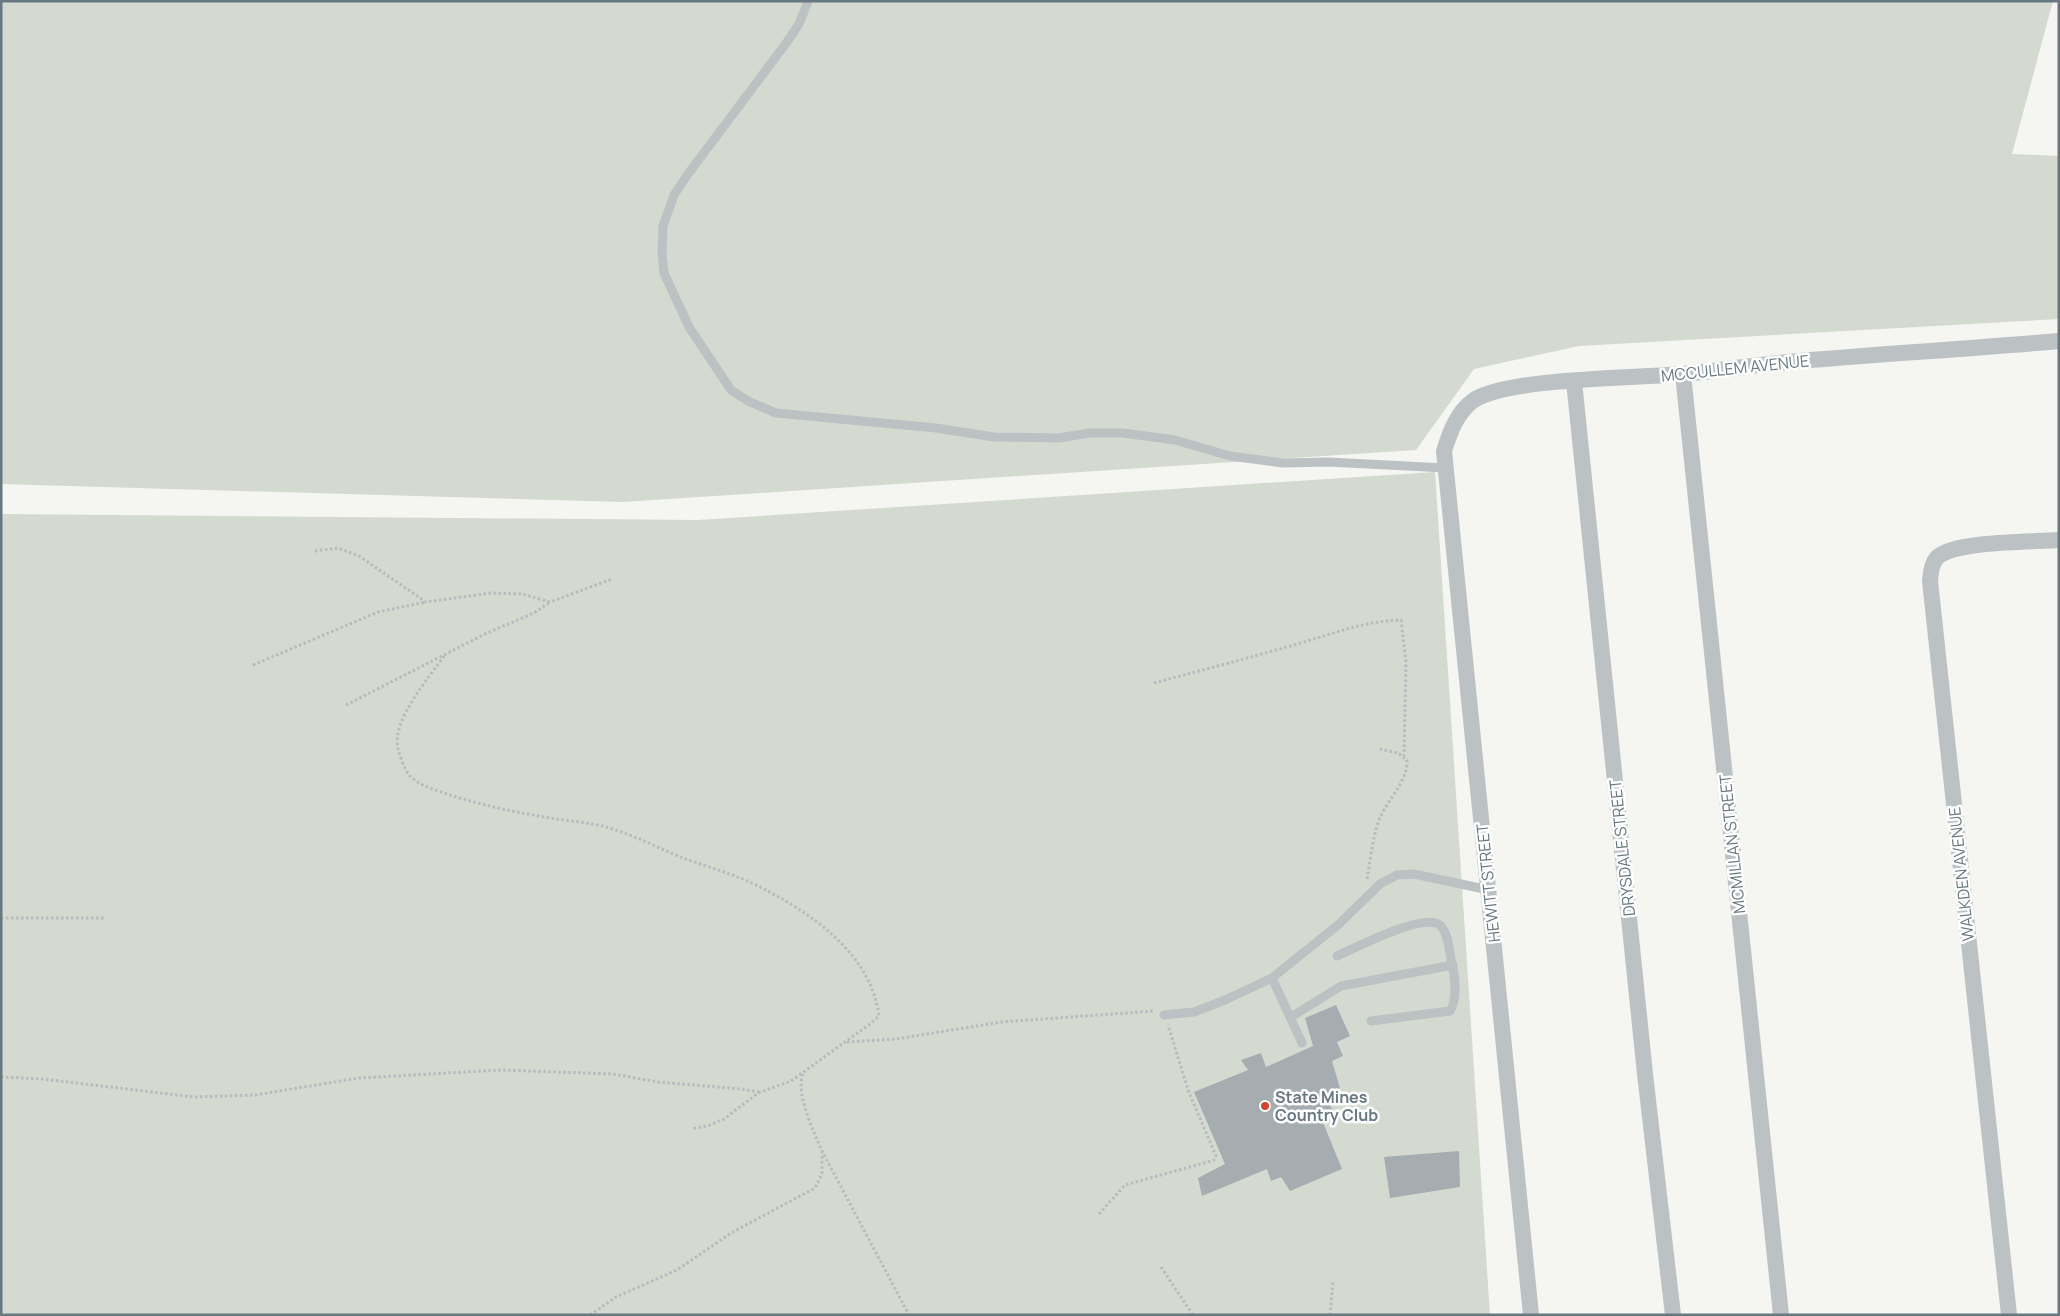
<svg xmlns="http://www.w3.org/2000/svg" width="2060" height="1316" viewBox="0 0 2060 1316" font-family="Manrope,sans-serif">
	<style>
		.green { fill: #d5dad1 }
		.building { fill: #a5adb0 }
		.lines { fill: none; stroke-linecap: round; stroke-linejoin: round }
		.path { stroke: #b8bbbd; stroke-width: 3; stroke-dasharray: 2.5 2.5; stroke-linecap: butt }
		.service { stroke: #bcc1c3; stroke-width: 9 }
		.minor { stroke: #bcc1c3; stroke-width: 16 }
		.poi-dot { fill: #d34233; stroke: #fff; stroke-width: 2 }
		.labels { text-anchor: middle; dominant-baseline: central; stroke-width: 5; stroke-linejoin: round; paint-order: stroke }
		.street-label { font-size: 16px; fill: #677880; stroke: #fff }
		.poi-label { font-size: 16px; font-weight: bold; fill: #677880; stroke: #fff; text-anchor: start }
	</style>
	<rect width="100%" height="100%" fill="#f5f5f2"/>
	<path class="green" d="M 1,1 L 2053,1 L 2012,154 L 2059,156 L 2059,319 L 1579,346 L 1474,369 L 1416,450 L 623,502 L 1,484 Z
		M 1435,472 L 1490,1315 L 1,1315 L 1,514 L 698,520 Z"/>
	<path class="building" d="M 1336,1005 L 1350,1036 L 1337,1042 L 1343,1056 L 1332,1061 L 1340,1088 L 1324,1098 L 1337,1115 L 1322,1120 L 1342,1169 L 1290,1191 L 1281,1177 L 1271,1181 L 1267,1169 L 1202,1196 L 1198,1178 L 1225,1164 L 1194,1092 L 1248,1070 L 1241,1060 L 1261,1053 L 1266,1067 L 1313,1046 L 1305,1018 Z
		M 1459,1151 L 1460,1187 L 1390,1198 L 1384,1157 Z"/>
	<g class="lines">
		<path class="path" d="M 315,551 L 338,548 L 359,556 L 426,602 L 491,593 L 522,594 L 550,602 L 612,579
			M 444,656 C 429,678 391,721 398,748 C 400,757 404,769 410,776 C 420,786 434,789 447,794 C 480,805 515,812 550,818 C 568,821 588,822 606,827 C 632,834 658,848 683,858 C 708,867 734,874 758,886 C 810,912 871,953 879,1016 L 870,1024 L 791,1081 L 758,1093 L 724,1119 L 710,1125 L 692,1129
			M 253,665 L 378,612 L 426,602
			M 1154,683 C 1203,670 1252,657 1301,643 C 1335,633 1365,621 1401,620 L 1406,662 L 1404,756
			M 346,705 L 487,633 L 534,613 L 550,602
			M 1367,879 C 1370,862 1372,843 1377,826 C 1383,803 1408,784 1407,760 L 1398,753 L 1379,749
			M 1,918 L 104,918
			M 847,1042 L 896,1039 L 1001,1022 L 1154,1011
			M 803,1074 C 795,1092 814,1133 822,1151 L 909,1315
			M 1,1077 L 43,1079 L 194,1097 L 255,1095 L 359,1078 L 501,1070 L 613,1074 L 658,1082 L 741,1089 L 759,1092
			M 1099,1214 L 1125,1185 L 1204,1163 L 1214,1160 L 1216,1156 L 1188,1090 L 1168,1025
			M 1161,1267 L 1193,1315
			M 590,1315 L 616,1297 L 677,1270 L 731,1233 L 815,1188 L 822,1174 L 822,1151
			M 1330,1315 L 1333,1282"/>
		<path class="service" d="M 808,1 L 799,24 L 787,42 L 688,174 L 674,195 L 663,226 L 662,253 L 664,273 L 689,327 L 731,390 L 748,401 L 776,413 L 936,428 L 994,437 L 1059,438 L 1089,433 L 1123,433 L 1175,440 L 1230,456 L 1283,463 L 1328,462 L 1446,468
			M 1337,956 C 1355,948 1427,910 1441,926 C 1448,934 1449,948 1451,959 C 1455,974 1458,998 1450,1011 L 1371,1021
			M 1272,978 L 1302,1043
			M 1164,1015 L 1194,1012 L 1225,1000 L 1272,978 L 1338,925 L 1380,884 L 1397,875 L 1414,874 L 1489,890
			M 1291,1017 L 1341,986 L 1453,965"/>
		<path class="minor" d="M 1683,374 L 1781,1315
			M 1574,381 L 1645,1074 L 1673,1315
			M 1531,1315 L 1444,451 C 1450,432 1457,412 1474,400 C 1507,378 1638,378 1683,374 C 1718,371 1753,365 1788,362 C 1878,354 1969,349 2059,341
			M 2009,1315 L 1930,581 C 1931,570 1932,559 1942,554 C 1965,541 2031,542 2059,540"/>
	</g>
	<circle class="poi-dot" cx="1265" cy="1106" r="5"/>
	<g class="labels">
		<g class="street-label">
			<text transform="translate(1735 368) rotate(-6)">MCCULLEM AVENUE</text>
			<text transform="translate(1732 844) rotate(-96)">MCMILLAN STREET</text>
			<text transform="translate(1622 848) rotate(-96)">DRYSDALE STREET</text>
			<text transform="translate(1961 874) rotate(-96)">WALKDEN AVENUE</text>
			<text transform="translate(1488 883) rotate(-96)">HEWITT STREET</text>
		</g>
		<g class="poi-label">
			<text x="1275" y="1097">State Mines<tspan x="1275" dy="18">Country Club</tspan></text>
		</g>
	</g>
	<rect width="2060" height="1316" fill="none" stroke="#677880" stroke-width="5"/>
</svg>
